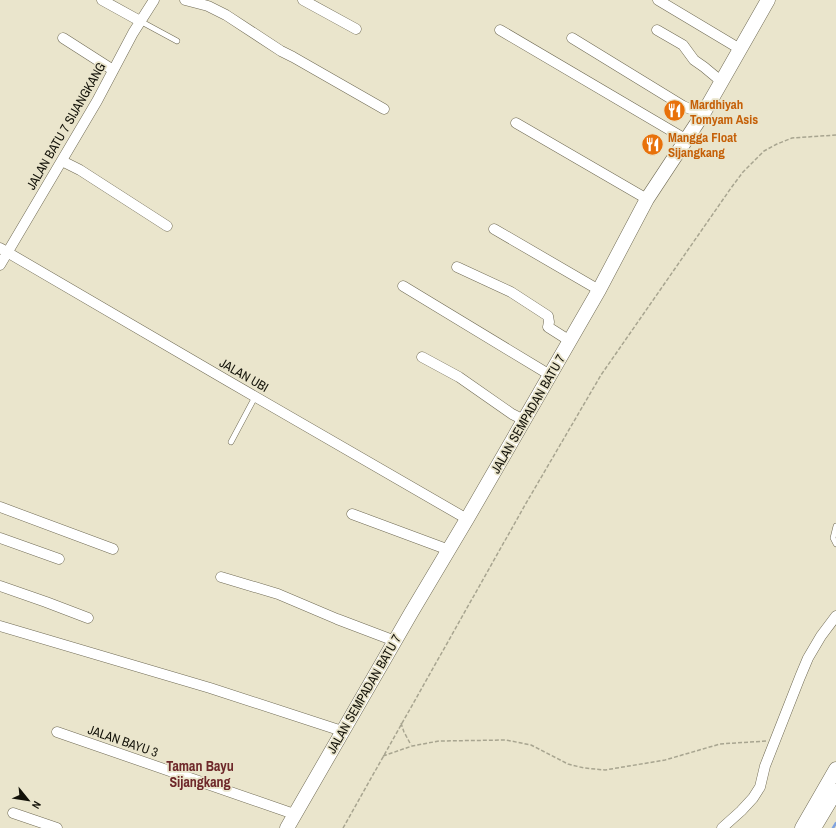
<svg xmlns="http://www.w3.org/2000/svg" width="836" height="828" viewBox="0 0 836 828" font-family="'Archivo Narrow',sans-serif">
	<style>
		.lines { fill: none; stroke-linecap: round; stroke-linejoin: round }
		.stream { stroke: #81a3df; stroke-width: 2.5 }
		.lane-casing { stroke: #706b55; stroke-width: 6 }
		.street-casing { stroke: #706b55; stroke-width: 11 }
		.secondary-casing { stroke: #706b55; stroke-width: 15 }
		.path { stroke: #a8a590; stroke-width: 1.5; stroke-dasharray: 4 2; stroke-linecap: butt }
		.lane { stroke: #fff; stroke-width: 5 }
		.street { stroke: #fff; stroke-width: 10 }
		.secondary { stroke: #fff; stroke-width: 14 }
		.labels { text-anchor: middle; dominant-baseline: central; stroke-width: 3.5; stroke-linejoin: round; paint-order: stroke }
		.food-label { font-size: 13px; font-weight: bold; fill: #c56008; stroke: #eae5cc; text-anchor: start }
		.street-label { font-size: 13px; fill: #131209; stroke: #eae5cc }
		.neighbourhood-label { font-size: 14px; font-weight: bold; fill: #6e282a; stroke: #eae5cc }
	</style>
	<rect width="100%" height="100%" fill="#eae5cc"/>
	<g class="lines">
		<path class="stream" d="M 833,828 L 836,823"/>
		<defs>
			<path id="lane" d="M 140,21 L 177,41
				M 231,442 L 255,397
				M 836,526 L 833,538 L 836,544"/>
			<path id="street" d="M 102,0 L 140,21
				M 185,0 L 208,6 L 226,15 L 281,51 L 293,57 L 384,109
				M 303,0 L 356,29
				M 658,0 L 740,49
				M 500,30 L 687,140
				M 657,30 L 683,45 L 694,60 L 704,67 L 722,82
				M 63,38 L 113,70
				M 572,38 L 683,106 L 703,114
				M 516,123 L 647,199
				M 62,161 L 80,170 L 167,226
				M 494,229 L 599,290
				M 0,248 L 228,381 L 467,519
				M 0,265 L 97,101 L 133,33 L 154,0
				M 457,267 L 511,292 L 548,316 L 549,322 L 548,327 L 570,341
				M 403,286 L 550,375
				M 422,357 L 459,377 L 512,414 L 524,420
				M 0,507 L 113,549
				M 352,514 L 449,550
				M 0,538 L 59,559
				M 221,577 L 278,594 L 337,619 L 395,641
				M 0,586 L 46,602 L 88,618
				M 0,626 L 210,688 L 342,731
				M 57,732 L 294,814
				M 13,813 L 57,828
				M 722,828 L 741,811 L 753,798 L 760,787 L 765,766 L 800,677 L 808,658 L 821,636 L 836,616"/>
			<path id="secondary" d="M 287,828 L 411,613 L 467,519 L 599,290 L 647,199 L 703,114 L 768,0
				M 802,828 L 836,769
				M 814,828 L 836,791"/>
		</defs>
		<use href="#lane" class="lane-casing"/>
		<use href="#street" class="street-casing"/>
		<use href="#secondary" class="secondary-casing"/>
		<path class="path" d="M 401,723 L 404,732 L 411,745
			M 383,756 L 412,746 L 439,741 L 506,740 L 531,745 L 568,764 L 584,768 L 605,770 L 665,760 L 720,744 L 766,741
			M 343,828 L 525,505 L 601,375 L 731,188 L 743,172 L 764,151 L 777,144 L 792,138 L 836,135"/>
		<use href="#lane" class="lane"/>
		<use href="#street" class="street"/>
		<use href="#secondary" class="secondary"/>
	</g>
	<defs>
		<symbol id="restaurant-disc" viewBox="-11 -11 22 22"><circle r="9.5" fill="#e8710a" stroke="#eae5cc"/><path d="M-5-6h1v4h1v-4h1v4h1v-4h1v5L-1.5 .5V6h-2V.5L-5-1ZM5-6V6H3V1.5H1.5Q1.5-4 5-6Z" fill="#fff"/></symbol>
	</defs>
	<g fill-rule="evenodd">
		<use href="#restaurant-disc" x="662" y="98" width="25" height="25"/>
		<use href="#restaurant-disc" x="640" y="132" width="25" height="25"/>
	</g>
	<g class="labels">
		<g class="food-label">
			<text x="690" y="104">Mardhiyah<tspan x="690" dy="15">Tomyam Asis</tspan></text>
			<text x="668" y="137">Mangga Float<tspan x="668" dy="15">Sijangkang</tspan></text>
		</g>
		<g class="street-label">
			<text transform="translate(66 126) rotate(-60)">JALAN BATU 7 SIJANGKANG</text>
			<text transform="translate(244 375) rotate(30)">JALAN UBI</text>
			<text transform="translate(528 414) rotate(-60)">JALAN SEMPADAN BATU 7</text>
			<text transform="translate(364 694) rotate(-60)">JALAN SEMPADAN BATU 7</text>
			<text transform="translate(123 741) rotate(19)">JALAN BAYU 3</text>
		</g>
		<g class="neighbourhood-label">
			<text x="200" y="766">Taman Bayu<tspan x="200" dy="16">Sijangkang</tspan></text>
		</g>
	</g>
	<g transform="translate(28 800) rotate(120)" stroke="#eae5cc" stroke-width="3" paint-order="stroke">
	<path d="M0-3L7 15L0 10L-7 15Z" fill="#131209"/>
	<text y="-6" font-size="11" font-weight="bold" text-anchor="middle" fill="#131209">N</text>
	</g>
</svg>
